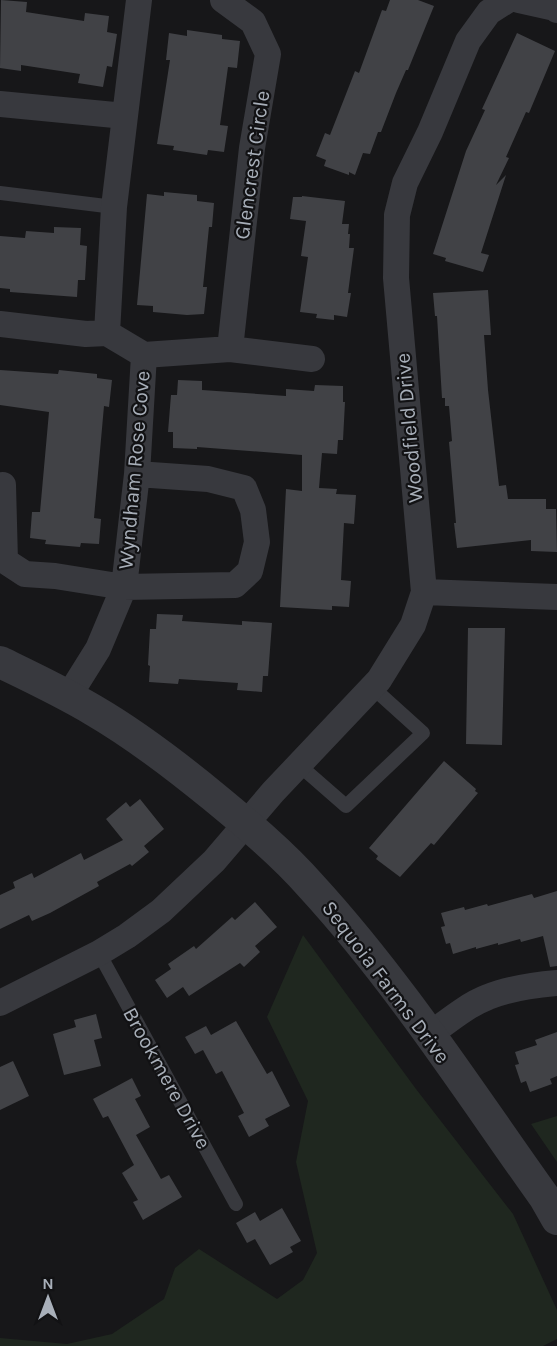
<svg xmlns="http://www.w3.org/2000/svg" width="557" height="1346" viewBox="0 0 557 1346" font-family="Karla,sans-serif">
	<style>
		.green { fill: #1f271f }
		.building { fill: #414246 }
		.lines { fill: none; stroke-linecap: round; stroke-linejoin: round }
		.service { stroke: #38393e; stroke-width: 14 }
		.minor { stroke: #38393e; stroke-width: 26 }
		.tertiary { stroke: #38393e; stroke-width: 32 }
		.labels { text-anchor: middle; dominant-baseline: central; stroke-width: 4.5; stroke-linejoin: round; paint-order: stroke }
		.street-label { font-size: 21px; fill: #a8afb9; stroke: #121214 }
	</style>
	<rect width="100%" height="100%" fill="#171719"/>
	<path class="green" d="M 303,935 L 416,1089 L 513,1214 L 557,1310 L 557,1339 L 543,1346 L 0,1346 L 0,1338 L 67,1344 L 112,1334 L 164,1299 L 175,1268 L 199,1249 L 277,1299 L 303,1280 L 317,1253 L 296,1162 L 308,1101 L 267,1017 Z
		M 557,1116 L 557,1162 L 531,1124 Z"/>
	<path class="building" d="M 1,0 L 27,2 L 26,12 L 84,21 L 85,13 L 109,16 L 107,32 L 117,34 L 112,67 L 107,66 L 103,87 L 78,83 L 80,74 L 21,65 L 21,71 L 0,68 Z
		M 390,0 L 418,0 L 434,6 L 408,70 L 406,70 L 396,93 L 381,132 L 378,132 L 370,154 L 363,153 L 355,175 L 349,172 L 349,175 L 324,166 L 326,160 L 316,156 L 325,133 L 330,135 L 355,71 L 359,73 L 382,10 L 386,11 Z
		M 187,30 L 222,35 L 222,39 L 240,41 L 237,68 L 228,67 L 220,125 L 228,126 L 224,152 L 208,150 L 207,155 L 173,150 L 174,146 L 157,144 L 170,60 L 166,60 L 169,33 L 187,36 Z
		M 517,33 L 555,51 L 529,113 L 526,112 L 506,157 L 509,158 L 496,185 L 506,175 L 481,253 L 489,255 L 483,272 L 445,261 L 446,258 L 433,254 L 466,151 L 485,110 L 482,109 Z
		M 164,192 L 197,195 L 197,201 L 214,203 L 212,227 L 209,227 L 203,287 L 207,287 L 204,314 L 187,315 L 153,312 L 153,306 L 137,305 L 147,194 L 164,196 Z
		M 302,196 L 345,201 L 342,224 L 349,224 L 348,234 L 350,234 L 349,248 L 354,248 L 348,293 L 351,293 L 347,317 L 334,315 L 334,320 L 316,318 L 317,314 L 300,312 L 308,257 L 301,256 L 306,221 L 290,219 L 293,197 L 302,197 Z
		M 54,227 L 81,228 L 80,245 L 87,246 L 85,280 L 78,280 L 77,297 L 10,292 L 10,289 L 0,288 L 0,236 L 25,238 L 26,231 L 54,233 Z
		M 488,290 L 491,335 L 484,335 L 488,390 L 499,486 L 506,485 L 508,499 L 546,499 L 546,509 L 556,509 L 557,552 L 531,551 L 531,540 L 457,548 L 454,523 L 456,523 L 449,442 L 452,441 L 449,406 L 445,406 L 445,398 L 442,398 L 437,316 L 435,316 L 433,293 Z
		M 0,370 L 58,374 L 59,370 L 97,374 L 97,378 L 112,380 L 109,407 L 104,406 L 94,518 L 101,519 L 99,544 L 81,543 L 80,547 L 45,544 L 46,540 L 30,538 L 32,512 L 40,512 L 49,412 L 0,405 Z
		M 178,380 L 202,381 L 202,390 L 286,396 L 286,389 L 314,391 L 315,385 L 343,386 L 343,402 L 345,402 L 343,440 L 338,440 L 337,454 L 322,453 L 319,488 L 337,489 L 336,494 L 356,495 L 354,524 L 344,523 L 341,580 L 351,581 L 349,607 L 332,606 L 332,610 L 280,607 L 286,489 L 302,491 L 302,455 L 197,447 L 197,449 L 173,448 L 173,432 L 168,432 L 171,395 L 177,395 Z
		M 157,614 L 183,615 L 182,621 L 242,625 L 242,621 L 272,623 L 268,676 L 263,676 L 262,692 L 237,690 L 238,683 L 179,679 L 178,684 L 149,682 L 150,666 L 148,665 L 150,629 L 156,629 Z
		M 468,628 L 505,628 L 502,745 L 466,744 Z
		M 444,761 L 476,789 L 475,791 L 478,793 L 434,845 L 431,843 L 400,877 L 376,859 L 378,856 L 369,848 Z
		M 140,799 L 164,829 L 144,846 L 149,852 L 132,866 L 130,864 L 97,882 L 99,886 L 50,913 L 32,921 L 29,915 L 0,929 L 0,895 L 15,888 L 13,882 L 32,873 L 34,878 L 81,853 L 84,860 L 123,840 L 106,819 L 126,802 L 130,807 Z
		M 557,891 L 557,966 L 550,967 L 543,936 L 521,942 L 520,939 L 498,945 L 498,943 L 476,949 L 476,947 L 453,954 L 450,943 L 446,944 L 441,927 L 445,926 L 441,913 L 464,907 L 465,910 L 487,904 L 488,906 L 532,894 L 534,898 Z
		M 255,902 L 277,927 L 255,946 L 260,952 L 244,967 L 240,963 L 189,996 L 183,987 L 167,998 L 155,980 L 171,969 L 168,964 L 194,946 L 196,949 L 232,917 L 235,920 Z
		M 96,1014 L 102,1038 L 94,1040 L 101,1066 L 64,1075 L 53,1034 L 76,1027 L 74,1020 Z
		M 236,1021 L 267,1074 L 272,1071 L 290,1106 L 265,1119 L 269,1126 L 249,1137 L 238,1116 L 244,1113 L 222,1071 L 216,1074 L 203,1050 L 195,1054 L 185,1037 L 206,1026 L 211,1035 Z
		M 557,1032 L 557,1076 L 550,1079 L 552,1084 L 530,1092 L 526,1081 L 521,1083 L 515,1065 L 519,1064 L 515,1052 L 537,1045 L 535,1040 Z
		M 13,1061 L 29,1096 L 0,1110 L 0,1067 Z
		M 132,1078 L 141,1096 L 135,1099 L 150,1127 L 136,1135 L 161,1179 L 169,1175 L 182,1197 L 143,1220 L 133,1202 L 138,1200 L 122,1173 L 134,1165 L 108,1116 L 103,1118 L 93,1099 Z
		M 282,1208 L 301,1241 L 290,1247 L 293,1252 L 270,1265 L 255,1239 L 247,1243 L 236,1223 L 255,1212 L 260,1221 Z"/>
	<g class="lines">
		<path class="service" d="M 0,193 L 114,207
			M 299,765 L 346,806 L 423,733 L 372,687
			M 99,953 L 236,1204"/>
		<path class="minor" d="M 519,0 L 555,8 L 557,10
			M 0,104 L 125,116
			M 0,324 L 86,334 L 107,333
			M 230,349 L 312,359
			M 144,355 L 230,349 L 252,148 L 268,54 L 253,22 L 223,0
			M 3,485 L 5,561 L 25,574 L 55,576 L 124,587 L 235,585 L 250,571 L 257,542 L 253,510 L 244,488 L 208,479 L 137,474
			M 424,592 L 557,597
			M 68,697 L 98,649 L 124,587 L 137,474 L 144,355 L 107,333 L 114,207 L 139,0
			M 0,1003 L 99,953 L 127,936 L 161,911 L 214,861 L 273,792 L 379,680 L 413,625 L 424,592 L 396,278 L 397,215 L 405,183 L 430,132 L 468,41 L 489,12 L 508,0
			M 429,1035 C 447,1022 467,1005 488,997 C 510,988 534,985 557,983"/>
		<path class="tertiary" d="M 0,662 C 31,677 63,692 93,710 C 136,735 175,765 214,797 C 248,825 282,853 311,886 C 399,982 470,1093 545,1198 L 557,1219"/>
	</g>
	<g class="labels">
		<g class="street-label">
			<text transform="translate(252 165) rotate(-82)">Glencrest Circle</text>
			<text transform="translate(409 428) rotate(-95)">Woodfield Drive</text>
			<text transform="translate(134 470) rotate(-85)">Wyndham Rose Cove</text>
			<text transform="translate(386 982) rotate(53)">Sequoia Farms Drive</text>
			<text transform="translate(167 1078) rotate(61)">Brookmere Drive</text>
		</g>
	</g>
	<g transform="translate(48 1298)" stroke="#121214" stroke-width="4.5" paint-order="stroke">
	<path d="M0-4.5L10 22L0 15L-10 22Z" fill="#a8afb9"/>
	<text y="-9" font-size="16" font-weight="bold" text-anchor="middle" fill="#a8afb9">N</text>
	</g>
</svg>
